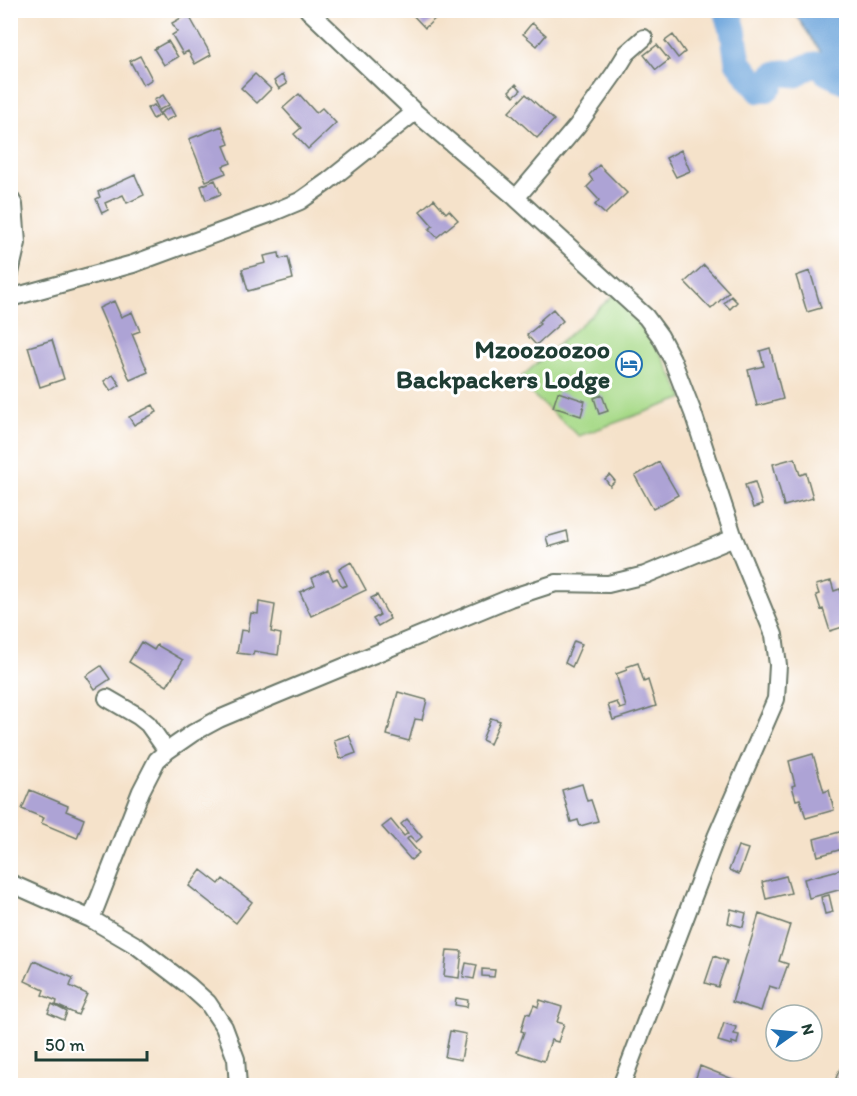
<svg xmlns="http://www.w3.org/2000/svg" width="857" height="1096" viewBox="0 0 857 1096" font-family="Itim,sans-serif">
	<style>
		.green { fill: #a8da89; stroke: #648c5e; stroke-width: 1.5 }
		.water { fill: #6ca4db; stroke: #467088; stroke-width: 1.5 }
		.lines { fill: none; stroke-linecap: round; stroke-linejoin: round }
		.river { stroke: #6ca4db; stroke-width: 27 }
		.building { fill: #ada3d5 }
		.street-casing { stroke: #6a7768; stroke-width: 20 }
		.street { stroke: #fff; stroke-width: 16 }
		.labels { text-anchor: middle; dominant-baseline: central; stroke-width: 6; stroke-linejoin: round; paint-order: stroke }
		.poi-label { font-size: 26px; font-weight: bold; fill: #1f3d34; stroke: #fff; text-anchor: end }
	</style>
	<rect width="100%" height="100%" fill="#fff"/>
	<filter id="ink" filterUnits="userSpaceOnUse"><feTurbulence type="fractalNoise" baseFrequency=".0167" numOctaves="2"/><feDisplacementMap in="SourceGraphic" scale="12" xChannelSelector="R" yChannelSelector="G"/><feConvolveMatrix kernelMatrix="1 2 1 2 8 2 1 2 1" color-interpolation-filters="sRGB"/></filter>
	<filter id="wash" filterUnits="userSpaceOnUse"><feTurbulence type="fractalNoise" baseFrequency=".008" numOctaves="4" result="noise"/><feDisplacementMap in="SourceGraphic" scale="24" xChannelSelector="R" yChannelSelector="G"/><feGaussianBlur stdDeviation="1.35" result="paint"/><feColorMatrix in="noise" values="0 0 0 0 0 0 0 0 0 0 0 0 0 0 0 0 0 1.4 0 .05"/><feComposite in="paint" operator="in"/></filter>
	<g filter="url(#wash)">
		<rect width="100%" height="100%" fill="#f5e2ca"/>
		<path class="green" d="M 616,293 L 640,314 L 684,398 L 579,436 L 517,381 Z"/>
		<path class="water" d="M 793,11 L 846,11 L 846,89 Z"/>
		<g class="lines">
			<path class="river" d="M 727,10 L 733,30 L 738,62 L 760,90 L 766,89 L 771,84 L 771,79 C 777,71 786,73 796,74 C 802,68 813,64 822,65 L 827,70 L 827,72 L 846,81"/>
		</g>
		<g id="blocks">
			<path class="building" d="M 408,10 L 435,10 L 439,15 L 425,28 Z
				M 188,14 L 211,55 L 195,64 L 188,51 L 183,54 L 172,35 L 177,32 L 172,23 Z
				M 532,23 L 546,35 L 537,46 L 523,34 Z
				M 673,35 L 685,52 L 678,58 L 665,41 Z
				M 168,41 L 178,57 L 164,65 L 154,49 Z
				M 657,45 L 669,60 L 656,70 L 644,55 Z
				M 140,56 L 152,79 L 143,85 L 130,61 Z
				M 255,74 L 271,89 L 257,103 L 241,88 Z
				M 282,75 L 287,84 L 279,89 L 274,81 Z
				M 516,84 L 521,90 L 514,96 L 509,91 Z
				M 299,94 L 316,113 L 322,108 L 336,123 L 308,149 L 294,134 L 301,128 L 283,108 Z
				M 526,94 L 554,120 L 537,138 L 509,112 Z
				M 163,95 L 169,105 L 159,110 L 154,100 Z
				M 154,105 L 160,115 L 153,119 L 147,108 Z
				M 170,107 L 175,116 L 165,121 L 160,113 Z
				M 222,126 L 229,144 L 224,146 L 231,163 L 223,166 L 226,173 L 206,181 L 189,139 Z
				M 681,150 L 690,171 L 676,177 L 666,158 Z
				M 599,165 L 627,193 L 605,214 L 595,205 L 599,200 L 587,187 L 593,181 L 589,175 Z
				M 135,175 L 144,195 L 127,203 L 123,195 L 105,203 L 108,210 L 102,213 L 96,199 L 100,197 L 98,192 Z
				M 215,180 L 221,194 L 206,200 L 201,186 Z
				M 434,199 L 446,213 L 449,210 L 458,220 L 437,237 L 429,229 L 433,226 L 420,211 Z
				M 279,253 L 280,259 L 288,257 L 293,279 L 248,291 L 242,269 L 266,263 L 264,256 Z
				M 704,265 L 729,292 L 711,309 L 685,282 Z
				M 810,271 L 821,308 L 807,312 L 796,276 Z
				M 731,296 L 737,302 L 730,309 L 724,303 Z
				M 114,301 L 121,317 L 132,312 L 140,331 L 132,334 L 148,372 L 130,380 L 99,308 Z
				M 553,309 L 563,321 L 536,345 L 527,335 L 540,324 L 538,322 Z
				M 52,340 L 64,379 L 40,387 L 28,347 Z
				M 770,348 L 783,399 L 757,406 L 748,370 L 764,366 L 760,351 Z
				M 113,375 L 120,385 L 111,391 L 104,381 Z
				M 558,392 L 585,401 L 581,416 L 553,407 Z
				M 602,395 L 608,411 L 599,414 L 594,398 Z
				M 153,405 L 157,412 L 134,425 L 129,417 Z
				M 795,458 L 800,475 L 806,473 L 813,498 L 784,506 L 773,464 Z
				M 659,462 L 678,495 L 653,509 L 635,476 Z
				M 610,475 L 615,481 L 610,486 L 605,479 Z
				M 755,482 L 762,505 L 753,508 L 745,485 Z
				M 567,531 L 569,541 L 549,547 L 546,537 Z
				M 351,562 L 366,590 L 311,616 L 300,592 L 315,585 L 312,578 L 328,570 L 333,580 L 337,578 L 342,587 L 347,585 L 339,569 Z
				M 831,581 L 834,591 L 840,589 L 842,595 L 846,594 L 846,600 L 845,601 L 846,607 L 846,626 L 830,631 L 823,609 L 821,610 L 816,595 L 819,594 L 816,585 Z
				M 377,595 L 390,619 L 378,626 L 373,619 L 380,615 L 371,598 Z
				M 259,602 L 275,605 L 271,632 L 281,634 L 278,655 L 254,651 L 253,655 L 237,653 L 241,630 L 248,631 L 251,613 L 258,614 Z
				M 574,641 L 582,644 L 572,667 L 565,663 Z
				M 141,642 L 154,650 L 157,645 L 183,660 L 167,686 L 129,662 Z
				M 638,663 L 644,682 L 648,680 L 656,706 L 613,720 L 608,705 L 617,702 L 620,709 L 626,707 L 616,674 L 627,670 L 626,667 Z
				M 101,666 L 110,679 L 95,689 L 86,676 Z
				M 398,692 L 427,700 L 422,720 L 415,719 L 409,741 L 387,735 Z
				M 491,718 L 500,721 L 490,744 L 482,740 Z
				M 349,735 L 356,753 L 340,759 L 334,740 Z
				M 813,754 L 824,792 L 829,790 L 834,810 L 806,818 L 800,799 L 796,800 L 792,786 L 795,785 L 789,761 Z
				M 582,784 L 587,801 L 591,800 L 598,821 L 580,826 L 578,820 L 571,822 L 562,790 Z
				M 30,790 L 68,806 L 66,811 L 84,819 L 77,838 L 41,823 L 44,818 L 22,809 Z
				M 407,819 L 422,837 L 416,842 L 410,836 L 407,839 L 419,853 L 411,860 L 382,827 L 391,820 L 404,836 L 408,833 L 401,824 Z
				M 843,831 L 846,848 L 818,856 L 814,839 Z
				M 738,846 L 748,849 L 739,874 L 729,870 Z
				M 846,868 L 846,888 L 809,898 L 804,879 Z
				M 201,870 L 219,884 L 223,879 L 252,902 L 236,923 L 189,886 Z
				M 786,876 L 791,893 L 766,899 L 762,882 Z
				M 829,895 L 833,912 L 825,914 L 821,897 Z
				M 731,909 L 746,913 L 743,927 L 728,923 Z
				M 759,914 L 790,925 L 779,961 L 788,964 L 779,989 L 769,986 L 761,1011 L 732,1002 Z
				M 447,950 L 462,951 L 459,978 L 444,976 Z
				M 714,956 L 727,961 L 718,987 L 705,983 Z
				M 34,961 L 73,978 L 70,986 L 87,994 L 78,1015 L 56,1005 L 57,1001 L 42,995 L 44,990 L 25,981 Z
				M 466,963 L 477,965 L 474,979 L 463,977 Z
				M 482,969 L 495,970 L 494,977 L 482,976 Z
				M 456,998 L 468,1000 L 467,1007 L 455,1005 Z
				M 540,1000 L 562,1007 L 557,1022 L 564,1024 L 558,1042 L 551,1040 L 544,1061 L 517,1052 L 524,1032 L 521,1031 L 526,1013 L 530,1014 L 534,1005 L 538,1007 Z
				M 52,1004 L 67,1012 L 64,1020 L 48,1013 Z
				M 724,1023 L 736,1027 L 734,1034 L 739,1035 L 737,1044 L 732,1042 L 732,1045 L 718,1041 Z
				M 450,1031 L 466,1034 L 461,1060 L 445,1057 Z
				M 846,1061 L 846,1083 L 836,1078 L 840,1069 L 843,1070 Z
				M 700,1066 L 740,1082 L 739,1086 L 693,1086 Z"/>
		</g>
	</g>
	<g filter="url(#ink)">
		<use href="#blocks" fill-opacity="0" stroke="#6a7768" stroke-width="1.5"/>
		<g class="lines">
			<defs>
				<path id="street" d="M 308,10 L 415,112 L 516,198 L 646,317 L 660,336 L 672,359 L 693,413 L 734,538 L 774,635 L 778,665 L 776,699 L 716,837 L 621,1086
					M 10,198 L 14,205 L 17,243 L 10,273
					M 516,198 L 577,126 L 614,74 L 627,53 L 644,38
					M 10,298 L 133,264 L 269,214 L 300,201 L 327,182 L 415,112
					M 107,698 L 138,716 L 148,724 L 167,751
					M 10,883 L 91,919 L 141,791 L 157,760 L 167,751 L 193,733 L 219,719 L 271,697 L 510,598 L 556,583 L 608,584 L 645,575 L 734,538
					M 91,919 L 137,946 L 188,985 L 208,1003 L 224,1027 L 236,1059 L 238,1086"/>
			</defs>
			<use href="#street" class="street-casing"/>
			<use href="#street" class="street"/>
		</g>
	</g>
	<defs>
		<symbol id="hotel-ring" viewBox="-11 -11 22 22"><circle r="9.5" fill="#fff" stroke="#1f6fb2" stroke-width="1.5"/><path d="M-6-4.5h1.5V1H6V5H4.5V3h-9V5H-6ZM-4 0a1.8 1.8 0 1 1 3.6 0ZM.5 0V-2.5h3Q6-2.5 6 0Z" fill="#1f6fb2"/></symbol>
	</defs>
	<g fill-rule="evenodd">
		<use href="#hotel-ring" x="614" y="349" width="30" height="30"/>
	</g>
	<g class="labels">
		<g class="poi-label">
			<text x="610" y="349">Mzoozoozoo<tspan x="610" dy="30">Backpackers Lodge</tspan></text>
		</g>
	</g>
	<rect width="857" height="1096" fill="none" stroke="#fff" stroke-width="36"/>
	<g transform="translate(794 1033) rotate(75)"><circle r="28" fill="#ffffff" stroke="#a5b1ae" stroke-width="1.5"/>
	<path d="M0-4.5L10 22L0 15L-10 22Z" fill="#1f6fb2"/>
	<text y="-9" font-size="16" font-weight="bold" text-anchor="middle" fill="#1f3d34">N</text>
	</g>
	<path d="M36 1051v9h111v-9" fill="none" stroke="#1f3d34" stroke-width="3"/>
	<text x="45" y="1051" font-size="18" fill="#1f3d34" stroke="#ffffff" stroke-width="4.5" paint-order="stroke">50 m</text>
</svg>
